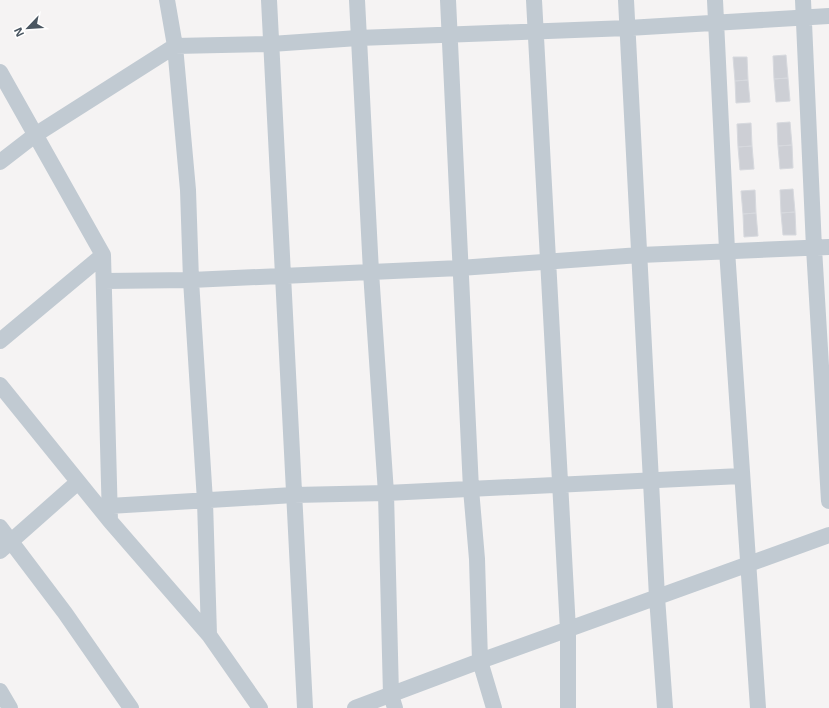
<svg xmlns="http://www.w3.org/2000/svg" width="829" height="708" viewBox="0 0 829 708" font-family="'Open Sans',sans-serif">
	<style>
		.building { fill: #cdcfd5; stroke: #d7d9de }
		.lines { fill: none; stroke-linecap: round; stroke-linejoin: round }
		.minor { stroke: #c1cad2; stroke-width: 16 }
	</style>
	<rect width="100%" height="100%" fill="#f5f3f3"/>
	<path class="building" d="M 786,55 L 788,78 L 774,79 L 773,56 Z
		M 733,57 L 747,57 L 748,80 L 735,81 Z
		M 788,78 L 790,101 L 776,102 L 774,79 Z
		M 748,80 L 750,102 L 736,103 L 735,81 Z
		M 790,122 L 792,145 L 778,146 L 777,123 Z
		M 751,123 L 752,146 L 738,147 L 737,124 Z
		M 792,145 L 793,168 L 780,169 L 778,146 Z
		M 752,146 L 754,169 L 740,170 L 738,147 Z
		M 793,189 L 795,212 L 781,213 L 780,190 Z
		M 755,190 L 756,213 L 743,214 L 741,191 Z
		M 795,212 L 796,235 L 783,235 L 781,213 Z
		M 756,213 L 758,236 L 744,237 L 743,214 Z"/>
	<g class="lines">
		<path class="minor" d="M 167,0 L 175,46 L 188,190 L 191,280 L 205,501 L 209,635
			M 269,0 L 305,708
			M 357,0 L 371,272 L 386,493 L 391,695 L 395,708
			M 448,0 L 471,489 L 477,559 L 480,661 L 494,708
			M 534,0 L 568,630 L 568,708
			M 626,0 L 657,597 L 665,708
			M 715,0 L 727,250 L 758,708
			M 803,0 L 814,248 L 829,501
			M 0,72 L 103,255 L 110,521
			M 0,162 L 35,135 L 175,46 L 271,44 L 358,38 L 628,28 L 829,16
			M 104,281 L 191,280 L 460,268 L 640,255 L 829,247
			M 0,341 L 103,255
			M 0,385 L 110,521 L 209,635 L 260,708
			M 109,506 L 294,495 L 386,493 L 741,476
			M 0,527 L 65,613 L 131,708
			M 0,551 L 78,482
			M 0,691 L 10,708
			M 355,708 L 480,661 L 829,535"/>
	</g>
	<g transform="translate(28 28) rotate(245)" stroke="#ffffff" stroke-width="3" paint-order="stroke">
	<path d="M0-3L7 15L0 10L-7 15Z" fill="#4a5661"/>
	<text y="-6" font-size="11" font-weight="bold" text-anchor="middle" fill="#4a5661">N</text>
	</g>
</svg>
